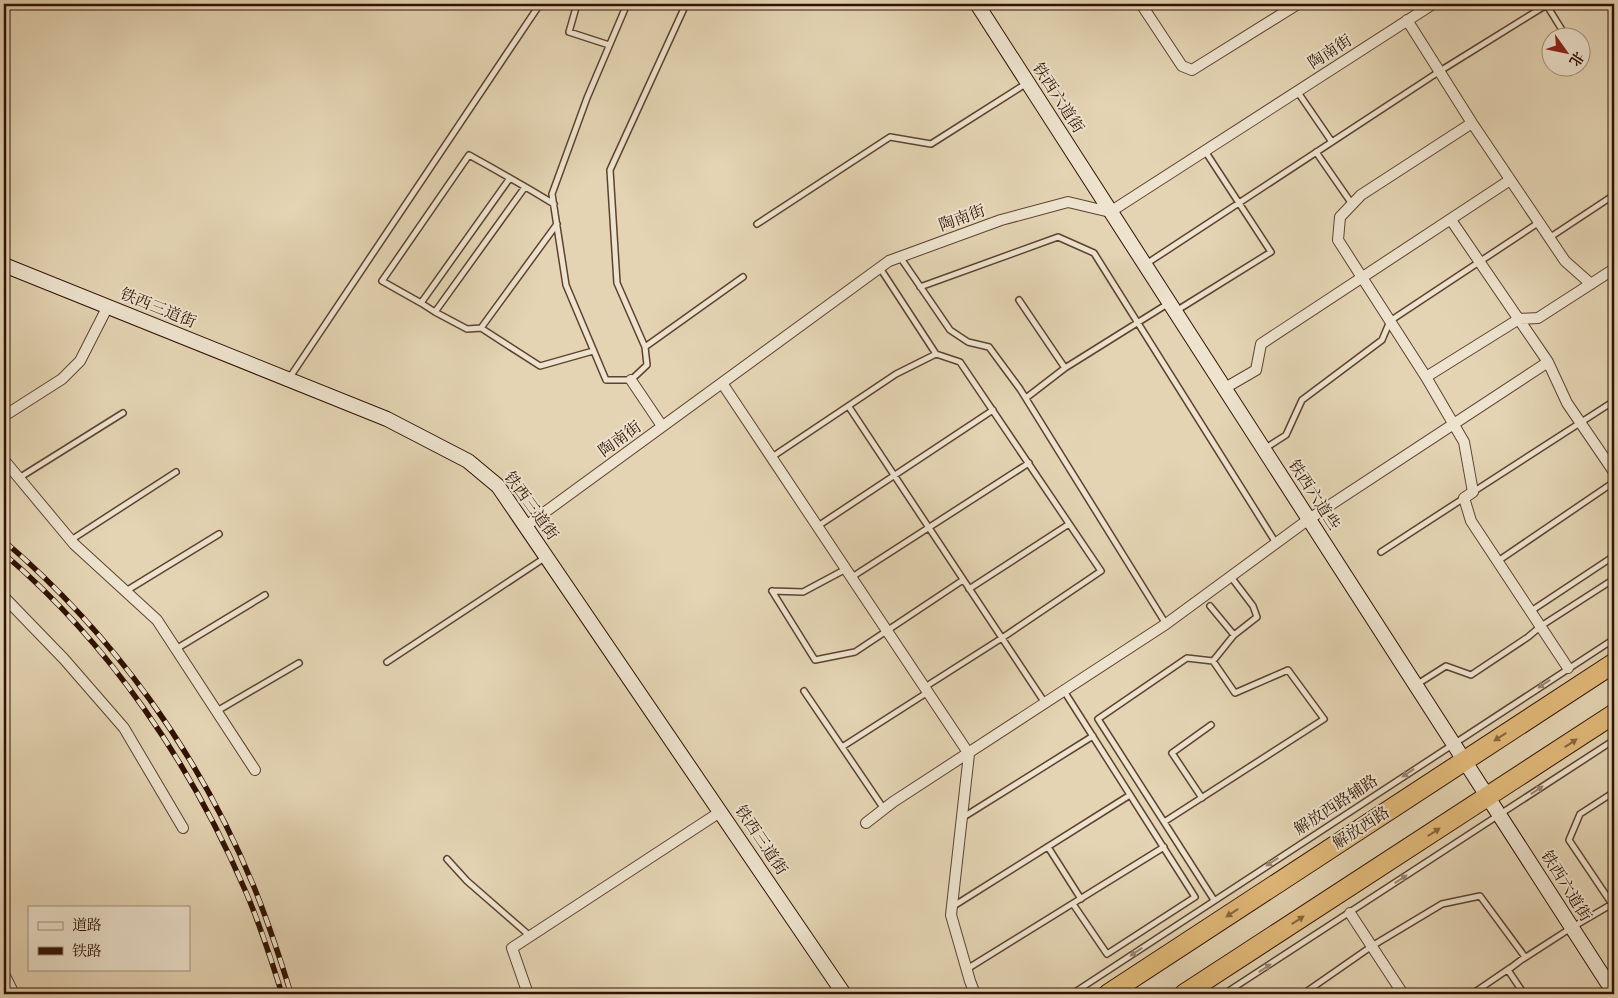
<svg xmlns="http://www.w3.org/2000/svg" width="1618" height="998" viewBox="0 0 1618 998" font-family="Cardo,'Noto Serif SC',serif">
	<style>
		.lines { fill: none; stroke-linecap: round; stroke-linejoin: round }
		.lane-casing { stroke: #5d422f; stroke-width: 8 }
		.street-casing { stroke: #5d422f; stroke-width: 12 }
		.secondary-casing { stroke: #301203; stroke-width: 16 }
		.highway-casing { stroke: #301203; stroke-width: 21 }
		.lane { stroke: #ede3ce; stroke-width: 5 }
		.street { stroke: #ede3ce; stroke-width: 10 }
		.secondary { stroke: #ede3ce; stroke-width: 14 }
		.highway { stroke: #e2ba7a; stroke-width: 19 }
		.rail-casing { stroke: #301203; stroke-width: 5.5 }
		.rail { stroke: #ede3ce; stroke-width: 4; stroke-dasharray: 11; stroke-linecap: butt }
		.oneway { fill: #988573 }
		.oneway2 { fill: #89663e }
		.labels { text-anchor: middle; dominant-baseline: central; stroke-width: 4; stroke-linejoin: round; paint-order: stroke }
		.street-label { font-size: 16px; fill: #301203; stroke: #ede3ce }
	</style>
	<rect width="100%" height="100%" fill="#e4d4b3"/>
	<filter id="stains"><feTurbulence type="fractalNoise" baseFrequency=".004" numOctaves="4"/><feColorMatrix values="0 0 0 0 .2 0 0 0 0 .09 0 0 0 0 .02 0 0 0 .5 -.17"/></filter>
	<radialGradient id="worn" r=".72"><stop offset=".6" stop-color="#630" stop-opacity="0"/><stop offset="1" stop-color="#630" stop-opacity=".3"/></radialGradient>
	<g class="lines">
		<defs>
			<path id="lane" d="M 577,4 L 569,32 L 609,45
				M 627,4 L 587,98 L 552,194 L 566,285 L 606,380 L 631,380 L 647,365 L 645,347 L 617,283 L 610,170 L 686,4
				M 1546,4 L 1567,38
				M 1297,91 L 1332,142
				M 1316,152 L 1352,204
				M 510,178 L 421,303 L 382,281 L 469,155 C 498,171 526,187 554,204
				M 525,187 L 435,312 L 467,329 L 481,328 L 540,366 L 593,351
				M 757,224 L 890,137 L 931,144 L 1027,83
				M 1549,238 L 1614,195
				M 900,257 L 950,330 L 968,342 L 989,347 L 1020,389 L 1166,624
				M 1146,264 L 1440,71 L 1548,4
				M 880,268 L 936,354 L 960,362 L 1101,571 L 1002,638 L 925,687
				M 920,287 L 1058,237 L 1094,253 L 1276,543
				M 1019,300 L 1065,368 L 1026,398
				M 421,303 L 435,312
				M 1176,311 L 1271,252 L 1205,151
				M 481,328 L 557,224
				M 645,347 L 743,277
				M 1065,368 L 1169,303
				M 290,377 L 540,4
				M 849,407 L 1045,703
				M 1264,449 L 1286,435 L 1302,400 L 1382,340 L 1390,321 L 1538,223
				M 772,457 L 896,374 L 936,354
				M 19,478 L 123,413
				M 1473,492 L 1614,401
				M 818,526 L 993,410
				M 71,540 L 176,472
				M 1381,552 L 1464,498
				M 1498,561 L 1614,482
				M 852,577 L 1029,463
				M 969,589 L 1069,524
				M 126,591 L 219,534
				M 772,591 L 815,660 L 855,652 L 963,580
				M 772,591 L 803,592 L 846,569
				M 1210,606 L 1234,635
				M 1531,611 L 1614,556
				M 176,649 L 265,595
				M 1213,661 L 1234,635 L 1257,617 L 1253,606 L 1231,577
				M 387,662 L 546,557
				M 1416,685 L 1446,666 L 1471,675 L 1528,637 L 1541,626 L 1614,579
				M 804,691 L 884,809
				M 1064,691 L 1195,897 L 1107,954 L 1073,904
				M 217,711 L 299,663
				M 842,747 L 928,692
				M 1614,792 L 1580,814 L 1569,840 L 1614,907
				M 1202,798 L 1172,753 L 1211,725
				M 962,818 L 1093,736
				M 1164,822 L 1324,719 L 1288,670 L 1235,693 L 1213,661 L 1187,658 L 1098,719 L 1214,900
				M 1048,847 L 1081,899
				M 447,859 L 467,881 L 530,936
				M 952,907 L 1130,795
				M 1523,959 L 1571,928 L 1612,904 L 1614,899
				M 967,969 L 1164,847
				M 1072,994 L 1614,639
				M 1224,994 L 1614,740
				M 1303,994 L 1372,946 L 1442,904 L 1480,896 L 1525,957 L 1508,970 L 1524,994
				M 1472,994 L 1510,968
				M 1599,994 L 1610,987"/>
			<path id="street" d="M 1141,4 L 1182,66 L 1192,70 L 1298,4
				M 1407,20 L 1472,123 L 1565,261 L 1591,284
				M 1472,123 L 1361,195 L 1340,217 L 1338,240 L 1426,377 L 1464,442 L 1473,492 L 1464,498 L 1471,521 L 1568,668
				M 1451,220 L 1548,362 L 1567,403 L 1614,472
				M 1426,377 L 1519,319 L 1538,318 L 1614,269
				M 631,380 L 662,426
				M 722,383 L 969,754 L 951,915 L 970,981 L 975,994
				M 1225,388 L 1256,370 L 1261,344 L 1510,180
				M 4,416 L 62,379 L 80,361 L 108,306
				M 4,460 L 74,544 L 157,620 L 255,770
				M 526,526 L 889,261 L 1001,220 L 1068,202 L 1110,212 L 1433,4
				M 4,597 L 64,659 L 124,728 L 183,828
				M 866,823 L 893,802 L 1166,624 L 1309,519 L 1548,362
				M 1350,913 L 1403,994
				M 4,974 L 14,994
				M 528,994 L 512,948 L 720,812"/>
			<path id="secondary" d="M 977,4 L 1614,993
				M 4,265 L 387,419 L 468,461 L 498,486 L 844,994"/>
			<path id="highway" d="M 1108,994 L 1614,663
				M 1184,994 L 1614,714"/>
		</defs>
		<use href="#lane" class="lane-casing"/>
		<use href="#street" class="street-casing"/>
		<use href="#secondary" class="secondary-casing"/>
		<use href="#highway" class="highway-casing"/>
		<use href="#lane" class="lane"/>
		<use href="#street" class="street"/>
		<use href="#secondary" class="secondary"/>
		<use href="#highway" class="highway"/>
		<defs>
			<path id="rail" d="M 4,541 C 113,634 200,755 254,887 C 268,922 280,958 291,994
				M 4,554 C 109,643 191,764 245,890 C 260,924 271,959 282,994"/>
		</defs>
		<use href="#rail" class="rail-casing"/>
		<use href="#rail" class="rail"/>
	</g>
	<defs><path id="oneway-solid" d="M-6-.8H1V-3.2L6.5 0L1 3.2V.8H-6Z" transform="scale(1.25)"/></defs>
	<g class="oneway">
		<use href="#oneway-solid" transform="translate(1544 684) rotate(147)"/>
		<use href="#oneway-solid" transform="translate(1408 773) rotate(147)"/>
		<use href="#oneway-solid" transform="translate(1537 790) rotate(-33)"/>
		<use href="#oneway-solid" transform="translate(1272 862) rotate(147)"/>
		<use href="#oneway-solid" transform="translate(1401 879) rotate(-33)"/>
		<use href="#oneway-solid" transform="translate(1136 952) rotate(147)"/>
		<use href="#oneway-solid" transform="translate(1265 968) rotate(-33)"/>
	</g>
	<g class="oneway2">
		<use href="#oneway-solid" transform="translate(1500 737) rotate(147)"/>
		<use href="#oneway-solid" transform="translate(1571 743) rotate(-33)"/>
		<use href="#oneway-solid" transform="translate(1434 832) rotate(-33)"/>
		<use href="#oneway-solid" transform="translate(1232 913) rotate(147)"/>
		<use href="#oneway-solid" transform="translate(1298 920) rotate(-33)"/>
	</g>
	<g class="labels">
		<g class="street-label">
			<text transform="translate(1330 52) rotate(-33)">陶南街</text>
			<text transform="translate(1058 98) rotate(57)">铁西六道街</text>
			<text transform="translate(962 218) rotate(-20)">陶南街</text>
			<text transform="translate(158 308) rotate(22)">铁西三道街</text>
			<text transform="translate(620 439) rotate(-36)">陶南街</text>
			<text transform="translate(1314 495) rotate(57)">铁西六道些</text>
			<text transform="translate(531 506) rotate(54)">铁西三道街</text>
			<text transform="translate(1336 805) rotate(-33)">解放西路辅路</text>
			<text transform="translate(1361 828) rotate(-33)">解放西路</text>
			<text transform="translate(761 840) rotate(56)">铁西三道街</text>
			<text transform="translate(1566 886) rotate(58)">铁西六道街</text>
		</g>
	</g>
	<rect width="1618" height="998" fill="none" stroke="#e4d4b3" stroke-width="20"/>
	<rect x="5" y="5" width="1608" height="988" fill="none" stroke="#301203" stroke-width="2.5"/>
	<rect x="10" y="10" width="1598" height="978" fill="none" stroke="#301203"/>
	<rect x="28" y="906" width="162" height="65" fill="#ede3ce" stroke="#a18f7d"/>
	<rect x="38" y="922" width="25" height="8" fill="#ede3ce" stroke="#a18f7d"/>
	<text x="72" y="930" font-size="15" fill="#301203">道路</text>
	<rect x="38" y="947" width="25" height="8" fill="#301203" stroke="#a18f7d"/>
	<text x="72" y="956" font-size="15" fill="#301203">铁路</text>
	<g transform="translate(1566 52) rotate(123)"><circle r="24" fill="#ede3ce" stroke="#a18f7d"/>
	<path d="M0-4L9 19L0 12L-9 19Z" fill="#8f2418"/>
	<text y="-8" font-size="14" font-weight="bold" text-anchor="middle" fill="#301203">北</text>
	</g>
	<rect width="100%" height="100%" filter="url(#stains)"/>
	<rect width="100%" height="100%" fill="url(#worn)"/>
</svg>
